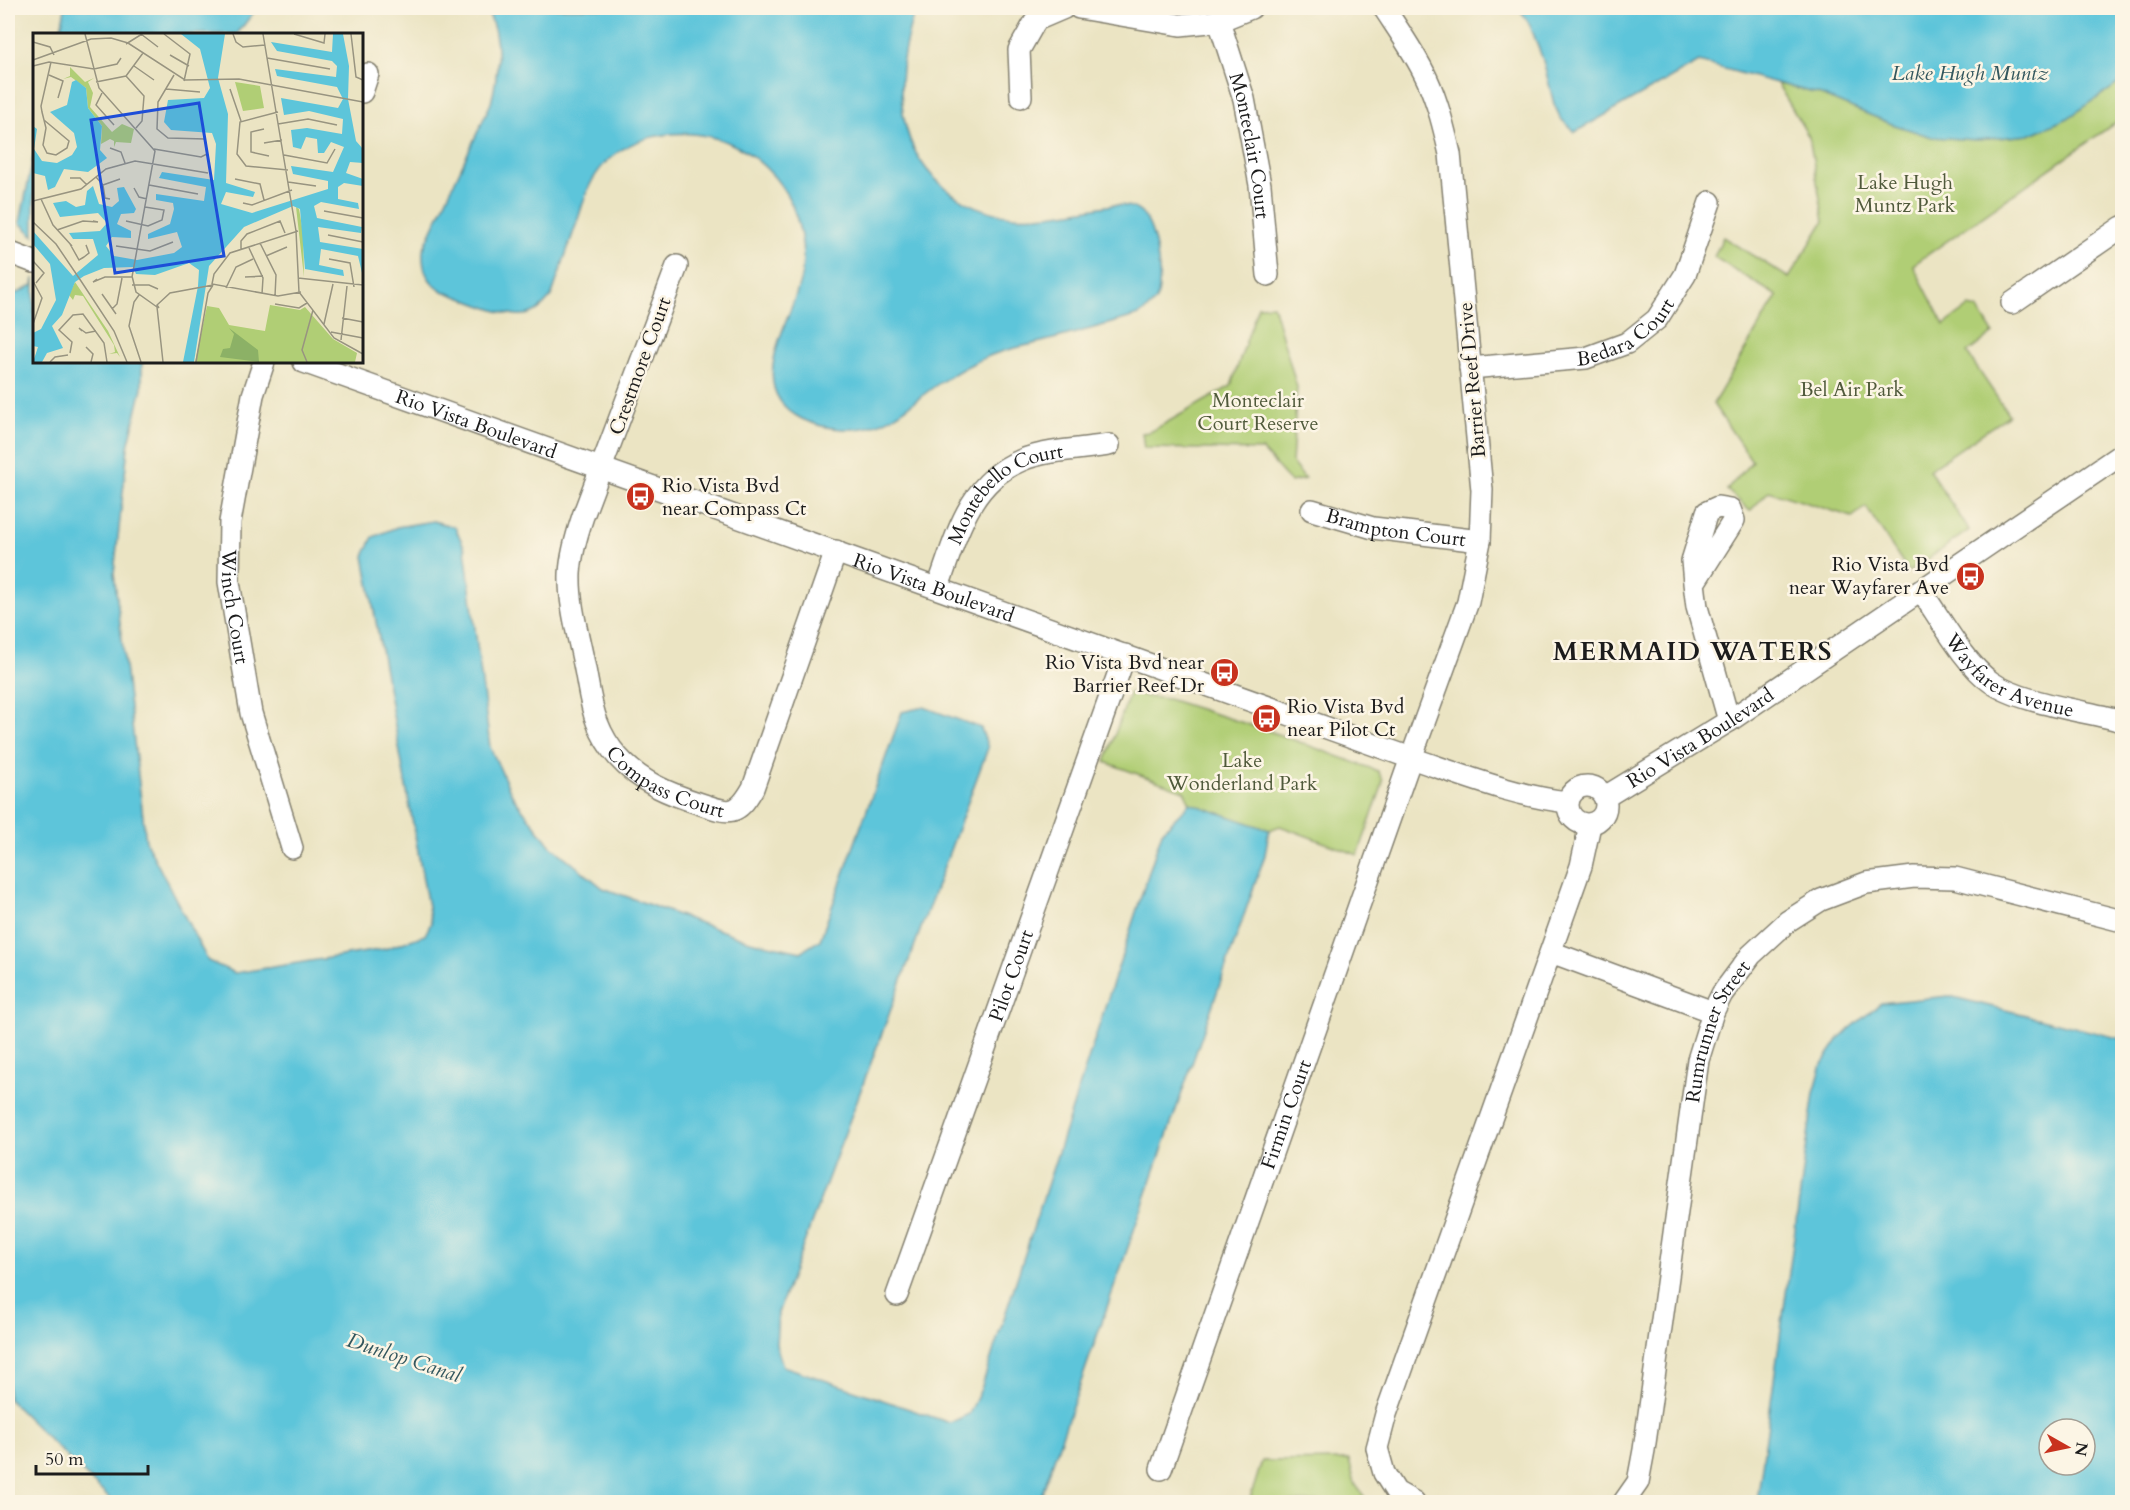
<svg xmlns="http://www.w3.org/2000/svg" width="2130" height="1510" viewBox="0 0 2130 1510" font-family="Cardo,serif">
	<style>
		.green { fill: #b0ce75; stroke: #667548; stroke-width: 1.5 }
		.water { fill: #5dc5da; stroke: #3c707b; stroke-width: 1.5; fill-rule: evenodd }
		.lines { fill: none; stroke-linecap: round; stroke-linejoin: round }
		.minor-casing { stroke: #848070; stroke-width: 24 }
		.minor { stroke: #fff; stroke-width: 21 }
		.labels { text-anchor: middle; dominant-baseline: central; stroke-width: 5; stroke-linejoin: round; paint-order: stroke }
		.street-label { font-size: 20px; fill: #1c1c1c; stroke: #fcf5e5 }
		.park-label { font-size: 20px; fill: #505a3b; stroke: #fcf5e5 }
		.poi-label { font-size: 20px; fill: #1c1c1c; stroke: #fcf5e5; text-anchor: start }
		.water-label { font-size: 21px; font-style: italic; fill: #33575e; stroke: #fcf5e5 }
		.district-label { font-size: 26px; font-weight: bold; letter-spacing: 1.5px; fill: #1c1c1c; stroke: #fcf5e5 }
		.inset-road { fill: none; stroke: #989480; stroke-width: 1.5 }
		.view { fill: #1d4ed8; fill-opacity: 0.15; stroke: #1d4ed8; stroke-width: 3 }
		.inset-edge { fill: none; stroke: #1c1c1c; stroke-width: 3 }
	</style>
	<rect width="100%" height="100%" fill="#fcf5e5"/>
	<filter id="ink" filterUnits="userSpaceOnUse"><feTurbulence type="fractalNoise" baseFrequency=".0167" numOctaves="2"/><feDisplacementMap in="SourceGraphic" scale="12" xChannelSelector="R" yChannelSelector="G"/><feConvolveMatrix kernelMatrix="1 2 1 2 8 2 1 2 1" color-interpolation-filters="sRGB"/></filter>
	<filter id="wash" filterUnits="userSpaceOnUse"><feTurbulence type="fractalNoise" baseFrequency=".008" numOctaves="4" result="noise"/><feDisplacementMap in="SourceGraphic" scale="24" xChannelSelector="R" yChannelSelector="G"/><feGaussianBlur stdDeviation="1.35" result="paint"/><feColorMatrix in="noise" values="0 0 0 0 0 0 0 0 0 0 0 0 0 0 0 0 0 1.4 0 .05"/><feComposite in="paint" operator="in"/></filter>
	<g filter="url(#wash)">
		<rect width="100%" height="100%" fill="#ebe4c3"/>
		<path class="green" d="M 2122,81 L 2122,118 L 1913,265 L 1944,325 L 1969,307 L 1978,309 L 1993,333 L 1967,353 L 2009,415 L 1929,470 L 1969,530 L 1909,572 L 1866,507 L 1852,517 L 1769,491 L 1750,511 L 1727,490 L 1752,461 L 1713,404 L 1777,296 L 1714,257 L 1723,237 L 1789,278 L 1824,221 L 1809,137 L 1777,83 L 1821,95 L 1892,124 L 1932,137 L 1977,140 L 2029,135 L 2068,118 Z
			M 1273,305 L 1297,387 L 1292,463 L 1305,479 L 1291,482 L 1262,450 L 1144,448 L 1142,433 L 1150,432 L 1231,386 L 1258,306 Z
			M 1130,692 L 1148,697 L 1168,699 L 1272,732 L 1378,771 L 1383,780 L 1381,789 L 1358,855 L 1280,826 L 1269,830 L 1190,803 L 1184,791 L 1105,762 Z
			M 1349,1460 L 1355,1484 L 1368,1502 L 1249,1502 L 1262,1461 Z"/>
		<path class="water" d="M 65,8 L 257,8 L 237,34 L 60,34 Z
			M 486,8 L 916,8 C 895,67 890,142 943,186 C 963,204 986,213 1013,216 C 1040,219 1086,209 1114,205 C 1125,205 1135,206 1143,215 C 1156,229 1164,283 1156,300 C 1152,307 1145,311 1139,315 C 1108,324 1077,333 1045,341 C 1027,346 1006,349 989,356 C 972,363 953,374 938,384 C 916,399 895,421 868,427 C 847,432 821,428 802,419 C 739,387 795,320 802,272 C 805,250 800,225 792,205 C 780,178 755,153 727,142 C 680,123 616,135 591,183 C 585,194 582,207 578,219 C 569,245 560,271 551,297 C 543,306 536,314 523,315 C 503,317 461,297 440,290 C 426,279 422,268 423,250 L 491,103 C 499,72 502,38 486,8 Z
			M 1519,8 L 2122,8 L 2122,81 L 2068,118 L 2029,135 L 1977,140 L 1932,137 L 1892,124 L 1821,95 L 1699,62 L 1575,132 L 1561,119 L 1554,104 L 1543,60 L 1530,25 Z
			M 34,153 L 34,236 L 20,223 Z
			M 34,278 L 34,362 L 142,362 L 142,388 L 128,447 L 114,573 L 146,842 L 208,961 L 235,973 L 385,949 L 425,935 L 431,923 L 364,556 L 373,537 L 397,527 L 433,521 L 455,527 L 465,549 L 490,747 L 513,797 L 550,845 L 603,888 L 750,941 L 801,952 L 820,940 L 902,712 L 924,707 L 981,728 L 988,748 L 778,1313 L 776,1345 L 783,1366 L 950,1423 L 969,1414 L 981,1389 L 1162,832 L 1190,803 L 1269,830 L 1265,855 L 1039,1502 L 113,1502 L 8,1399 L 8,291 L 18,293 L 33,285 Z
			M 1949,996 L 2122,1039 L 2122,1502 L 1757,1502 L 1814,1093 L 1822,1064 L 1840,1037 L 1881,1003 ZM 2049,1429 L 2085,1429 L 2085,1465 L 2049,1465 Z"/>
	</g>
	<g filter="url(#ink)">
		<g class="lines">
			<defs>
				<g id="minor">
					<path d="M 1079,8 L 1180,25 L 1219,21 L 1251,8"/>
					<path id="s1" d="M 1219,21 L 1244,99 L 1260,185 L 1268,275"/>
					<path d="M 362,92 L 368,74"/>
					<path d="M 1021,97 L 1019,50 L 1036,20 L 1064,8"/>
					<path d="M 8,252 L 34,262"/>
					<path id="s2" d="M 677,266 L 583,516 C 577,534 571,554 570,574 C 569,604 578,634 584,664 C 588,683 590,704 597,722 C 602,735 609,747 618,757 C 641,783 670,794 701,804 C 730,814 737,816 753,788 L 836,551"/>
					<path d="M 2012,303 L 2122,227"/>
					<path id="s3" d="M 264,362 L 253,395 L 230,522 L 229,582 L 251,713 L 292,848"/>
					<path id="s4" d="M 304,362 L 1411,758 C 1462,775 1514,796 1568,802"/>
					<path id="s5" d="M 1470,368 L 1586,358 L 1627,343 L 1657,319 L 1685,275 L 1710,202"/>
					<path id="s6" d="M 1312,510 L 1373,528 L 1480,541"/>
					<path d="M 1694,583 L 1734,520 L 1730,509 L 1718,507 L 1707,512 L 1692,561 L 1694,583 L 1697,607 L 1729,721"/>
					<path id="s7" d="M 938,587 C 956,538 968,482 1022,460 C 1045,450 1084,449 1109,445"/>
					<path id="s8" d="M 1921,591 C 1940,618 1965,664 1991,682 C 2020,703 2086,711 2122,721"/>
					<circle cx="1587" cy="805" r="19"/>
					<path id="s9" d="M 1605,797 L 1729,721 L 2122,454"/>
					<path d="M 1551,952 L 1713,1012"/>
					<path id="s10" d="M 897,1295 L 1125,655"/>
					<path id="s11" d="M 1161,1469 L 1406,772 L 1468,602 L 1480,541 L 1482,490 L 1450,154 C 1444,128 1438,103 1427,79 C 1415,53 1399,31 1384,8"/>
					<path d="M 1414,1502 L 1396,1492 L 1384,1473 L 1377,1448 L 1386,1414 L 1581,866 L 1590,825"/>
					<path id="s12" d="M 1624,1502 L 1638,1482 L 1644,1450 L 1698,1060 L 1713,1012 L 1722,994 L 1751,955 L 1788,921 L 1821,900 L 1866,883 L 1914,877 L 1955,878 L 2122,921"/>
				</g>
			</defs>
			<use href="#minor" class="minor-casing"/>
			<use href="#minor" class="minor"/>
		</g>
	</g>
	<defs>
		<symbol id="bus-disc" viewBox="-11 -11 22 22"><circle r="9.5" fill="#c8321e" stroke="#fcf5e5"/><path d="M-5-6H5V4H4V6H2V4H-2V6H-4V4H-5ZM-3.5-4V0h7V-4ZM-3.5 1.2v1.5H-2V1.2ZM2 1.2v1.5H3.5V1.2Z" fill="#fff"/></symbol>
	</defs>
	<g fill-rule="evenodd">
		<use href="#bus-disc" x="624" y="480" width="33" height="33"/>
		<use href="#bus-disc" x="1954" y="560" width="33" height="33"/>
		<use href="#bus-disc" x="1208" y="656" width="33" height="33"/>
		<use href="#bus-disc" x="1250" y="702" width="33" height="33"/>
	</g>
	<g class="labels">
		<g class="street-label">
			<text stroke="none"><textPath href="#s1" startOffset="129">Monteclair Court</textPath></text>
			<text stroke="none"><textPath href="#s5" startOffset="164">Bedara Court</textPath></text>
			<text transform="translate(640 366) rotate(-70)">Crestmore Court</text>
			<text transform="translate(1472 380) rotate(-95)">Barrier Reef Drive</text>
			<text stroke="none"><textPath href="#s4" startOffset="183">Rio Vista Boulevard</textPath></text>
			<text stroke="none"><textPath href="#s7" startOffset="123">Montebello Court</textPath></text>
			<text stroke="none"><textPath href="#s6" startOffset="86">Brampton Court</textPath></text>
			<text stroke="none"><textPath href="#s4" startOffset="669">Rio Vista Boulevard</textPath></text>
			<text stroke="none"><textPath href="#s3" startOffset="249">Winch Court</textPath></text>
			<text stroke="none"><textPath href="#s8" startOffset="128">Wayfarer Avenue</textPath></text>
			<text stroke="none"><textPath href="#s9" startOffset="112">Rio Vista Boulevard</textPath></text>
			<text stroke="none"><textPath href="#s2" startOffset="573">Compass Court</textPath></text>
			<text stroke="none"><textPath href="#s10" startOffset="339">Pilot Court</textPath></text>
			<text stroke="none"><textPath href="#s12" startOffset="484">Rumrunner Street</textPath></text>
			<text stroke="none"><textPath href="#s11" startOffset="376">Firmin Court</textPath></text>
		</g>
		<g class="park-label">
			<text x="1905" y="182">Lake Hugh<tspan x="1905" dy="23">Muntz Park</tspan></text>
			<text x="1852" y="389">Bel Air Park</text>
			<text x="1258" y="400">Monteclair<tspan x="1258" dy="23">Court Reserve</tspan></text>
			<text x="1242" y="760">Lake<tspan x="1242" dy="23">Wonderland Park</tspan></text>
		</g>
		<g class="poi-label">
			<text x="662" y="485">Rio Vista Bvd<tspan x="662" dy="23">near Compass Ct</tspan></text>
			<text x="1949" y="564" text-anchor="end">Rio Vista Bvd<tspan x="1949" dy="23">near Wayfarer Ave</tspan></text>
			<text x="1204" y="662" text-anchor="end">Rio Vista Bvd near<tspan x="1204" dy="23">Barrier Reef Dr</tspan></text>
			<text x="1287" y="706">Rio Vista Bvd<tspan x="1287" dy="23">near Pilot Ct</tspan></text>
		</g>
		<g class="water-label">
			<text x="1970" y="73">Lake Hugh Muntz</text>
			<text transform="translate(404 1358) rotate(18)">Dunlop Canal</text>
		</g>
		<g class="district-label">
			<text x="1693" y="651">MERMAID WATERS</text>
		</g>
	</g>
	<g transform="translate(33 33)">
		<rect width="330" height="330" fill="#ebe4c3"/>
		<path d="M 37,34 L 52,49 L 61,45 L 55,49 L 60,60 L 57,74 L 79,99 L 89,91 L 101,96 L 98,110 L 83,109 L 81,114 L 81,108 L 77,106 L 68,111 L 69,93 L 55,75 L 53,55 L 38,44 L 30,46 L 37,43 ZM 202,49 L 227,53 L 231,75 L 210,78 ZM 263,174 L 266,176 L 270,199 L 271,244 ZM 42,249 L 75,298 L 87,324 L 84,320 L 76,321 L 82,319 L 81,312 L 50,263 L 42,262 L 40,267 L 36,262 ZM 237,272 L 267,277 L 272,274 L 300,306 L 324,320 L 322,329 L 162,329 L 174,273 L 186,275 L 196,292 L 232,298 Z" fill="#b0ce75"/>
		<path d="M 196,295 L 225,317 L 226,329 L 187,324 L 190,316 L 197,315 L 201,301 Z" fill="#8cb166"/>
		<path d="M 148,1 L 192,1 L 185,45 L 195,81 L 193,150 L 222,159 L 220,164 L 193,159 L 188,171 L 219,180 L 295,156 L 295,148 L 260,141 L 258,133 L 300,139 L 311,114 L 298,109 L 291,120 L 285,120 L 284,106 L 273,104 L 268,116 L 260,114 L 258,97 L 274,95 L 309,101 L 310,86 L 276,78 L 251,82 L 248,65 L 305,75 L 310,66 L 304,54 L 244,43 L 242,36 L 303,44 L 304,33 L 299,28 L 244,18 L 238,9 L 299,19 L 300,1 L 310,1 L 316,33 L 315,66 L 323,108 L 330,116 L 330,130 L 317,129 L 313,140 L 330,146 L 330,153 L 311,150 L 305,154 L 305,166 L 325,170 L 326,176 L 288,169 L 281,173 L 284,185 L 329,194 L 328,200 L 285,194 L 287,209 L 330,216 L 330,244 L 325,223 L 288,216 L 286,232 L 310,237 L 311,243 L 272,236 L 267,176 L 260,173 L 211,194 L 176,233 L 161,329 L 150,329 L 165,253 L 166,237 L 156,230 L 122,242 L 103,241 L 100,234 L 71,235 L 51,243 L 42,249 L 29,282 L 19,293 L 30,315 L 14,320 L 9,329 L 0,329 L 5,314 L 0,313 L 0,300 L 8,296 L 23,267 L 17,231 L 0,211 L 0,198 L 40,243 L 65,222 L 60,206 L 40,206 L 36,200 L 67,198 L 74,190 L 65,180 L 27,184 L 20,170 L 33,168 L 43,174 L 52,172 L 54,158 L 60,153 L 66,171 L 79,174 L 86,168 L 84,155 L 91,154 L 103,176 L 101,180 L 88,181 L 84,191 L 98,198 L 98,205 L 79,204 L 73,213 L 81,223 L 104,227 L 141,220 L 149,214 L 144,199 L 115,206 L 115,201 L 137,191 L 141,176 L 140,170 L 123,167 L 123,161 L 171,168 L 173,154 L 126,145 L 129,139 L 181,147 L 183,111 L 179,100 L 138,97 L 131,89 L 135,67 L 171,65 L 177,55 L 167,16 ZM 43,47 L 53,55 L 55,75 L 69,93 L 67,117 L 74,125 L 55,139 L 31,136 L 22,154 L 15,157 L 12,143 L 0,140 L 0,93 L 4,96 L 1,116 L 9,128 L 24,130 L 39,122 L 44,114 L 41,100 L 17,79 L 34,72 L 39,49 Z" fill="#5dc5da"/>
		<path class="inset-road" d="M 52,1 L 66,55 L 122,118 L 99,244M 108,1 L 125,14M 131,1 L 157,21 L 151,48M 200,1 L 203,9 L 210,14 L 232,12M 230,1 L 263,198 L 266,259 L 301,305 L 330,321M 261,1 L 291,10 L 292,1M 318,1 L 323,44 L 330,47M 0,9 L 17,14 L 21,22M 93,11 L 109,1M 137,22 L 156,33M 234,25 L 297,36M 0,27 L 58,6 L 78,5 L 95,10 L 152,47 L 206,46 L 330,69M 0,33 L 16,29 L 61,36 L 84,31 L 88,25M 101,33 L 121,47M 16,42 L 30,48 L 25,65M 93,43 L 111,63 L 109,88 L 103,95M 63,49 L 93,43 L 110,20M 133,56 L 167,59M 197,56 L 208,88M 69,60 L 63,72 L 81,92M 245,79 L 207,89 L 204,121 L 213,133 L 255,137M 11,87 L 36,108 L 34,115 L 23,122 L 14,120 L 10,112 L 13,95 L 9,79 L 8,73 L 18,29M 245,91 L 275,86 L 304,92M 231,96 L 218,99 L 218,119 L 236,123M 231,110 L 249,107M 77,115 L 88,119 L 92,130M 121,116 L 168,124 L 174,121 L 172,106 L 135,105 L 124,96 L 125,69 L 141,42M 251,122 L 294,130 L 302,116M 63,144 L 70,152 L 72,165 L 77,166M 37,145 L 47,145 L 54,152M 202,146 L 227,151 L 231,167M 255,149 L 283,153M 70,152 L 87,146M 116,152 L 165,161M 101,155 L 106,164 L 114,166M 8,166 L 20,192 L 39,213M 0,168 L 48,156 L 73,136 L 102,128 L 175,140M 210,170 L 219,172 L 259,157M 291,178 L 330,185M 93,188 L 115,193 L 129,187 L 131,177 L 112,174M 0,189 L 23,211 L 48,248 L 81,298 L 94,329M 24,197 L 50,188 L 65,189 L 60,188M 265,198 L 197,220 L 181,241 L 179,251 L 245,263 L 268,259M 295,202 L 330,209M 227,210 L 243,242 L 242,263M 37,211 L 46,227 L 51,224M 83,213 L 117,218 L 140,209M 216,215 L 230,245 L 229,261M 208,216 L 208,208 L 214,201 L 247,188 L 252,200M 233,223 L 254,214M 51,224 L 56,220 L 53,212 L 55,217M 296,226 L 317,230 L 321,254M 0,228 L 11,240 L 3,250M 99,243 L 103,259 L 124,274M 212,244 L 230,243M 265,245 L 330,252M 64,246 L 60,249 L 72,244 L 99,244M 0,248 L 9,265 L 0,291M 99,252 L 116,252 L 125,256M 193,255 L 203,234 L 220,226M 69,261 L 83,281M 106,262 L 101,269 L 96,293 L 108,329M 242,271 L 266,275 L 274,270M 124,274 L 130,329M 126,275 L 124,272 L 137,260 L 180,252M 79,276 L 84,271 L 89,245M 309,285 L 330,289M 291,291 L 300,251M 49,298 L 46,295 L 53,300 L 63,298M 298,299 L 330,305M 308,307 L 314,253M 53,314 L 60,321 L 58,329M 37,320 L 39,309 L 26,297 L 40,282 L 50,281 L 71,310 L 74,329M 17,329 L 22,324 L 35,322M 163,329 L 175,260 L 180,252M 274,329 L 269,317 L 280,277"/>
		<path class="view" d="M 166,70 L 191,223 L 82,240 L 58,87 Z"/>
		<rect width="330" height="330" class="inset-edge"/>
	</g>
	<rect width="2130" height="1510" fill="none" stroke="#fcf5e5" stroke-width="30"/>
	<g transform="translate(2067 1447) rotate(99)"><circle r="28" fill="#fcf5e5" stroke="#a29e95" stroke-width="1.5"/>
	<path d="M0-4.5L10 22L0 15L-10 22Z" fill="#c8321e"/>
	<text y="-9" font-size="16" font-weight="bold" text-anchor="middle" fill="#1c1c1c">N</text>
	</g>
	<path d="M36 1465v9h112v-9" fill="none" stroke="#1c1c1c" stroke-width="3"/>
	<text x="45" y="1465" font-size="18" fill="#1c1c1c" stroke="#fcf5e5" stroke-width="4.5" paint-order="stroke">50 m</text>
</svg>
